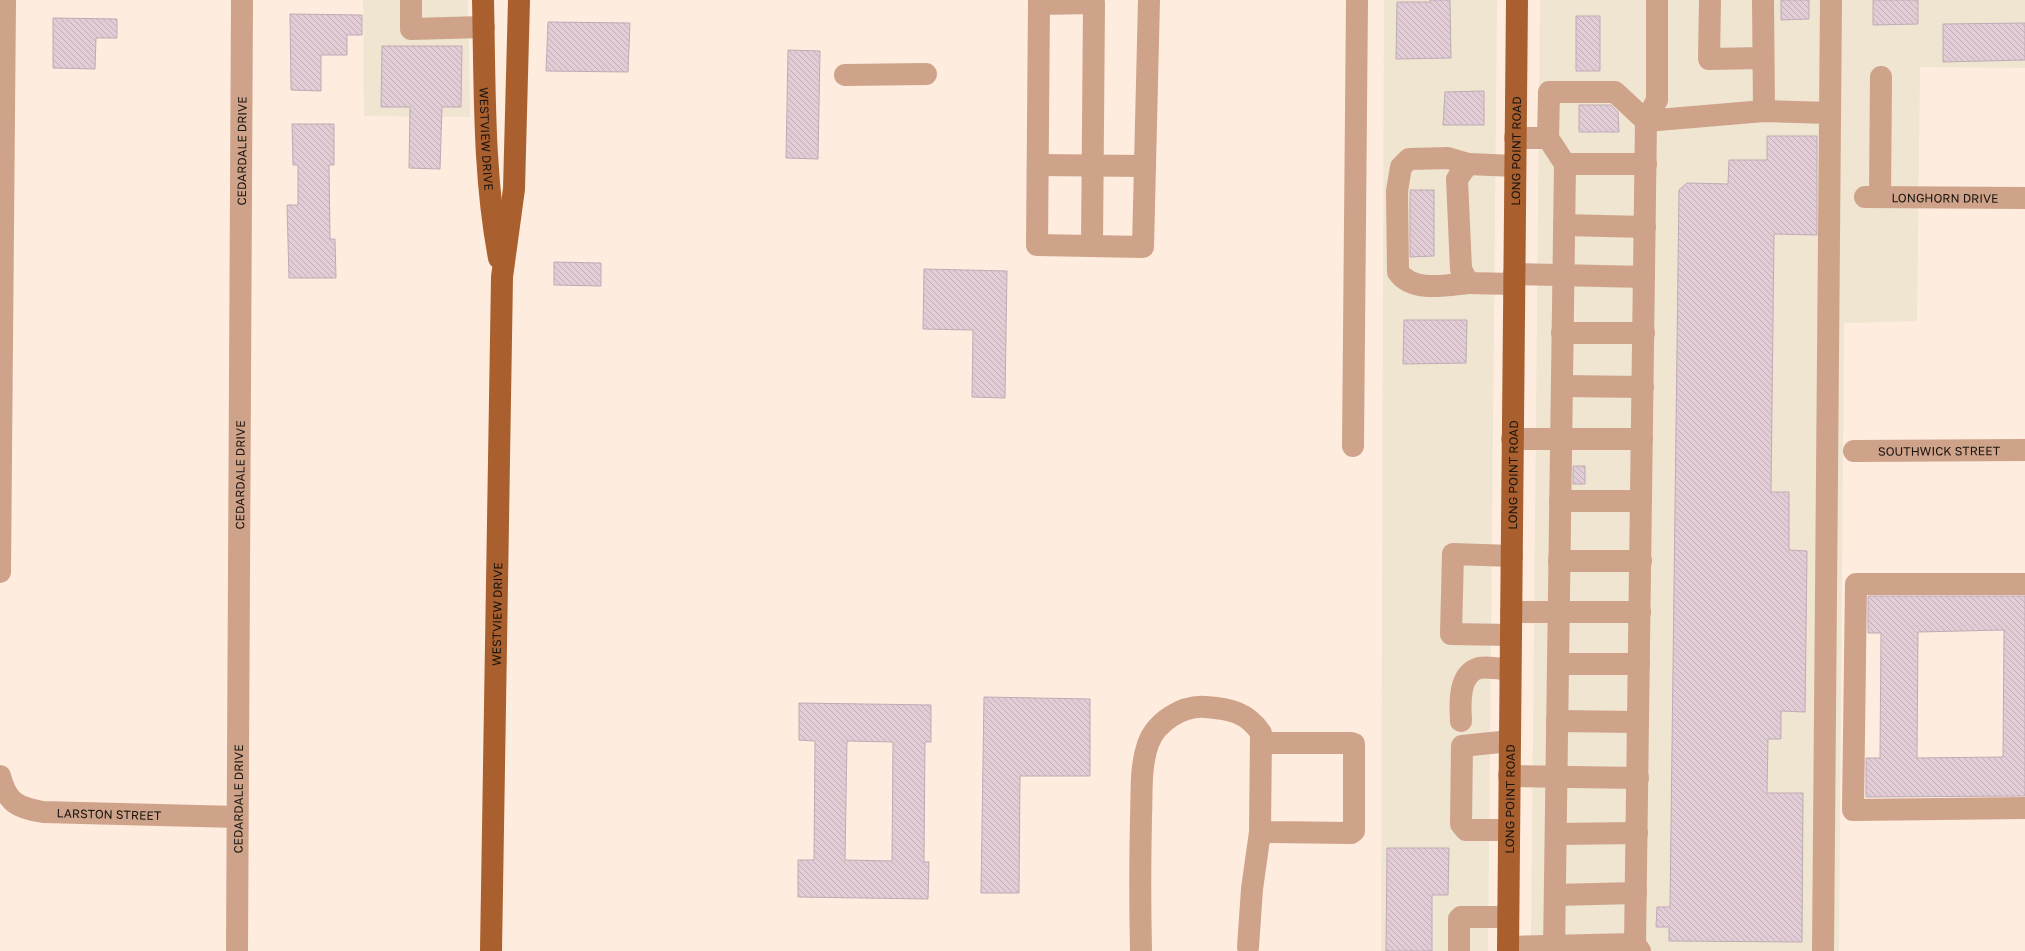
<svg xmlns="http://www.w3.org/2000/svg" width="2025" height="951" viewBox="0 0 2025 951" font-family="'Golos Text',sans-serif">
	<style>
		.commercial { fill: #efe5d0 }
		.building { fill: url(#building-back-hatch); stroke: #bfabb5; fill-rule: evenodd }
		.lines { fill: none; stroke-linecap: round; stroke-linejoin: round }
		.minor { stroke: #cea38a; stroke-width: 22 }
		.major { stroke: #aa602e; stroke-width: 22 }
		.labels { text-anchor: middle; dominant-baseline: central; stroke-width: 3; stroke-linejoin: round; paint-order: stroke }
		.street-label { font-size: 12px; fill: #1a140f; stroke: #fdfdfd }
	</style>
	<defs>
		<pattern id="building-back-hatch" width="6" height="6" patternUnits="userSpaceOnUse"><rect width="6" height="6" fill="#e2cdd7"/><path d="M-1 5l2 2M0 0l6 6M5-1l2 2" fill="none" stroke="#c1afb7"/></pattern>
	</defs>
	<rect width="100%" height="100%" fill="#feecde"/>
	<path class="commercial" d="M 363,0 L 468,0 L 470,117 L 364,116 Z
		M 1384,0 L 1497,0 L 1488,951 L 1381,951 Z
		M 1540,0 L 2025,0 L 2025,68 L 1920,67 L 1917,321 L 1844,323 L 1839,951 L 1531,951 Z"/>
	<path class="building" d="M 1430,0 L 1450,0 L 1451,58 L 1396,59 L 1397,2 L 1430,2 Z
		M 1781,0 L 1809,0 L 1809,19 L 1781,20 Z
		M 1873,0 L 1918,0 L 1918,24 L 1873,25 Z
		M 290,14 L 362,15 L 362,35 L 347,35 L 347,55 L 321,55 L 321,91 L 291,90 Z
		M 1576,16 L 1600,16 L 1600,71 L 1576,71 Z
		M 53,18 L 117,19 L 117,38 L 96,38 L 95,69 L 53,68 Z
		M 548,22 L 630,23 L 628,72 L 546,71 Z
		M 2025,23 L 2025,60 L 1943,62 L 1943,24 Z
		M 382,46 L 462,46 L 461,107 L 442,107 L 440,169 L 409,168 L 410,107 L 381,107 Z
		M 788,50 L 820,51 L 818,159 L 786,158 Z
		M 1484,91 L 1484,125 L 1443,125 L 1445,92 Z
		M 1579,105 L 1611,105 L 1618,112 L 1619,132 L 1579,132 Z
		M 292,124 L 334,124 L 334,165 L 329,165 L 330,239 L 335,239 L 336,278 L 289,278 L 287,205 L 298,205 L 298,165 L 293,165 Z
		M 1767,136 L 1817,136 L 1817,235 L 1774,234 L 1771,492 L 1789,492 L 1789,550 L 1807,551 L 1805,712 L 1781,711 L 1781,739 L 1768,739 L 1767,793 L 1803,793 L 1802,942 L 1669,941 L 1669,927 L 1656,927 L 1657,907 L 1670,907 L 1679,190 L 1687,183 L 1728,184 L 1729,160 L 1767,160 Z
		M 1410,190 L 1434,190 L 1434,256 L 1410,257 Z
		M 554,262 L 601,263 L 601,286 L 554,285 Z
		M 924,269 L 1007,271 L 1005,398 L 972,397 L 973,330 L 923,329 Z
		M 1404,320 L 1467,320 L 1466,363 L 1403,364 Z
		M 1573,466 L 1585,466 L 1585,484 L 1573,484 Z
		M 1868,596 L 2025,596 L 2025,796 L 1866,797 L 1866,758 L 1880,758 L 1881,633 L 1868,633 ZM 2004,630 L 2003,757 L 1917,758 L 1918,632 Z
		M 984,697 L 1090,699 L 1090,776 L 1020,776 L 1019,893 L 981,893 Z
		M 799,703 L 931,705 L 931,742 L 925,742 L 924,862 L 929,862 L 928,899 L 798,897 L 798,860 L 814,860 L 815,741 L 799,740 ZM 847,741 L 893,742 L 892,861 L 845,860 Z
		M 1387,848 L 1449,848 L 1448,895 L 1432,895 L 1432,951 L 1386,951 Z"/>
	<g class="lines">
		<g class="minor">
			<path d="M 411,0 L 411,29 L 484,27"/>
			<path d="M 1039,0 L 1037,245 L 1143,247 L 1149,0"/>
			<path d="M 1710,0 L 1709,59 L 1763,58"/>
			<path d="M 1763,0 L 1764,111"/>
			<path d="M 1039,4 L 1094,3 L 1092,246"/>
			<path d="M 845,75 L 926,74"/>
			<path d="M 1515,138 L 1548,138"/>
			<path d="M 1468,164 L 1448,158 L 1409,159 L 1401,167 L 1397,191 L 1398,272 C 1413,293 1447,285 1468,283"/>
			<path d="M 1646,164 L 1565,164 L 1548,138 L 1549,92 L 1615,92 L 1646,121 L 1764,111 L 1830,113"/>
			<path d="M 1038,165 L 1145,166"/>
			<path id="s1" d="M 1865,197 L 2025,198"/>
			<path d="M 1880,197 L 1881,77"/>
			<path d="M 1564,225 L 1645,227"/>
			<path d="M 1514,274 L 1644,277"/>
			<path d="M 1514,284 L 1468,283 L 1461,269 L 1457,179 L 1468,164 L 1515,166"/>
			<path d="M 1562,333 L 1644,333"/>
			<path d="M 1562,386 L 1643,387"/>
			<path d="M 1512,439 L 1642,439"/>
			<path d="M 1353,446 L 1357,0"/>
			<path id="s2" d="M 1854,451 L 2025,450"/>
			<path d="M 1560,501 L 1641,501"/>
			<path d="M 1559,561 L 1641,561"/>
			<path d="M 0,572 L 5,0"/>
			<path d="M 2025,584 L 1856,584 L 1853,810 L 2025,808"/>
			<path d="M 1511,612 L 1640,612"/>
			<path d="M 1511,635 L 1451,634 L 1453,554 L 1512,556"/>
			<path d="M 1558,664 L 1639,664"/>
			<path d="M 1461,721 C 1460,704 1458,674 1479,668 C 1488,666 1501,669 1510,670"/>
			<path d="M 1557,721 L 1638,722"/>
			<path id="s3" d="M 0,776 C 7,803 18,808 43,812 L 237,817"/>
			<path d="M 1509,776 L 1638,778"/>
			<path d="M 1509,830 L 1466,830 L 1461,824 L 1462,746 L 1510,741"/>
			<path d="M 1556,834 L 1637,833"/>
			<path d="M 1555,895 L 1636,893"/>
			<path d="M 1248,947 L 1252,889 L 1260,832"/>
			<path d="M 1508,947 L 1635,944"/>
			<path id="s4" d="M 237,951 L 242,0"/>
			<path d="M 1141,951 C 1140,906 1140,862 1141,817 C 1142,793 1140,767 1148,744 C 1156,722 1182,705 1206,707 C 1230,709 1247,712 1261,733 L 1260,832 L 1351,833 L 1354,831 L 1354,744 L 1351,743 L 1262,743"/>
			<path d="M 1459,951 L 1459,919 L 1461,917 L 1508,917"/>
			<path d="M 1554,951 L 1565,164"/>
			<path d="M 1640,951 L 1635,944 L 1646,121 L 1657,100 L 1657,0"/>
			<path d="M 1823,951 L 1831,0"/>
		</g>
		<g class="major">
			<path id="s5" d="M 483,0 C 485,86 483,174 499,258"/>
			<path id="s6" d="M 491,951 L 502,277 L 514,189 L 519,0"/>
			<path id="s7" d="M 1508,951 L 1517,0"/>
		</g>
	</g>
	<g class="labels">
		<g class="street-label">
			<text stroke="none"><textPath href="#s5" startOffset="139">WESTVIEW DRIVE</textPath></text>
			<text stroke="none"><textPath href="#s4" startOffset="800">CEDARDALE DRIVE</textPath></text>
			<text stroke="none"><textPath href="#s7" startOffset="800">LONG POINT ROAD</textPath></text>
			<text stroke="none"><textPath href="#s1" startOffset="80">LONGHORN DRIVE</textPath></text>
			<text stroke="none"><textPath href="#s2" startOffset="85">SOUTHWICK STREET</textPath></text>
			<text stroke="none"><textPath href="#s4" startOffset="476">CEDARDALE DRIVE</textPath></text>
			<text stroke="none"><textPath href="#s7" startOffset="476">LONG POINT ROAD</textPath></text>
			<text stroke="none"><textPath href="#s6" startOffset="337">WESTVIEW DRIVE</textPath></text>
			<text stroke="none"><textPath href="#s4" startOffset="152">CEDARDALE DRIVE</textPath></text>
			<text stroke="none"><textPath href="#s7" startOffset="152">LONG POINT ROAD</textPath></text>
			<text stroke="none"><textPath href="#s3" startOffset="127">LARSTON STREET</textPath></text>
		</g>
	</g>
</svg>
